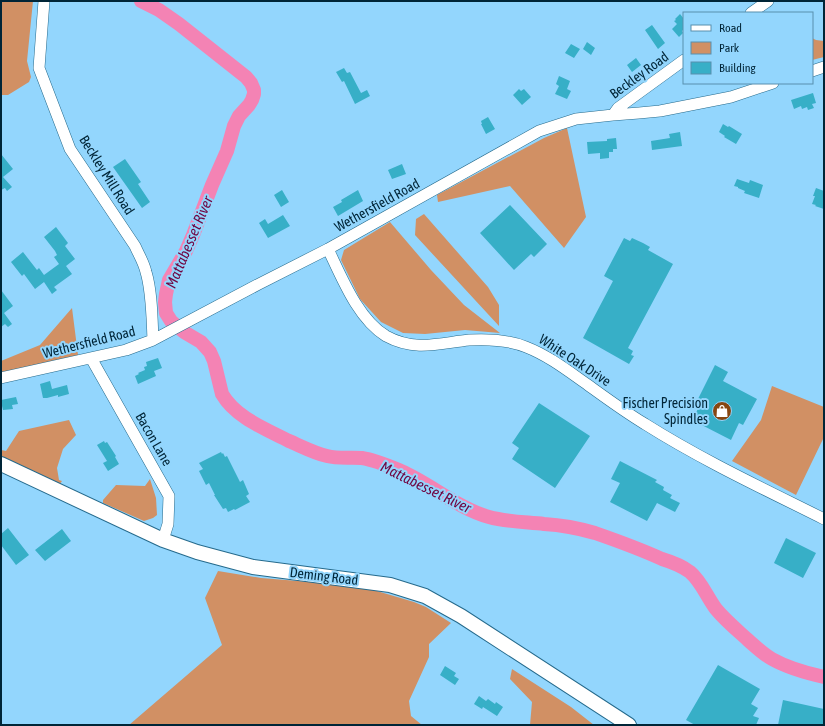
<svg xmlns="http://www.w3.org/2000/svg" width="825" height="726" viewBox="0 0 825 726" font-family="'Asap Condensed',sans-serif">
	<style>
		.green { fill: #d19064 }
		.lines { fill: none; stroke-linecap: round; stroke-linejoin: round }
		.river { stroke: #f483b4; stroke-width: 14 }
		.building { fill: #37afc7 }
		.minor-casing { stroke: #256a8c; stroke-width: 12 }
		.major-casing { stroke: #256a8c; stroke-width: 16 }
		.minor { stroke: #fff; stroke-width: 11 }
		.major { stroke: #fff; stroke-width: 14 }
		.labels { text-anchor: middle; dominant-baseline: central; stroke-width: 4; stroke-linejoin: round; paint-order: stroke }
		.street-label { font-size: 14px; fill: #002537; stroke: #93d6fd }
		.poi-label { font-size: 14px; fill: #002537; stroke: #93d6fd; text-anchor: end }
		.water-label { font-size: 15px; font-style: italic; fill: #700642; stroke: #93d6fd }
	</style>
	<rect width="100%" height="100%" fill="#93d6fd"/>
	<path class="green" d="M 1,1 L 33,1 L 27,61 L 31,77 L 29,82 L 8,95 L 1,95 Z
		M 812,38 L 816,40 L 824,41 L 824,57 L 812,60 Z
		M 567,128 L 586,217 L 564,248 L 510,186 L 438,202 L 437,195 L 544,138 Z
		M 424,214 L 488,287 L 499,305 L 499,326 L 415,235 L 416,219 Z
		M 390,222 L 431,270 L 464,305 L 500,333 L 465,330 L 425,334 L 403,333 L 381,322 L 360,299 L 341,260 L 344,250 Z
		M 72,308 L 78,355 L 1,373 L 1,361 L 40,345 Z
		M 772,386 L 824,407 L 824,437 L 796,495 L 732,461 L 761,420 Z
		M 69,420 L 76,435 L 63,449 L 57,468 L 59,480 L 62,481 L 59,485 L 1,460 L 1,450 L 6,451 L 19,431 Z
		M 150,479 L 156,498 L 157,515 L 153,518 L 144,521 L 103,503 L 103,500 L 116,485 L 145,486 Z
		M 218,571 L 261,578 L 360,586 L 414,602 L 426,607 L 451,623 L 429,644 L 429,657 L 409,701 L 411,716 L 422,725 L 129,725 L 222,645 L 205,598 Z
		M 512,669 L 571,707 L 594,725 L 530,725 L 532,702 L 510,679 Z"/>
	<g class="lines">
		<path class="river" d="M 141,1 L 159,10 L 179,24 L 246,77 L 251,83 L 254,90 L 254,94 L 252,100 L 249,105 L 239,116 L 234,126 L 227,151 L 212,185 L 193,235 L 186,251 L 169,280 L 166,294 L 165,302 L 166,313 L 171,321 L 184,332 L 201,342 L 210,352 L 214,361 L 222,394 C 236,418 266,429 289,441 C 301,446 314,453 327,456 C 339,459 350,457 362,458 C 375,460 389,466 401,471 C 431,484 457,508 489,517 C 507,522 526,522 544,524 C 561,525 578,528 595,533 C 618,541 640,549 662,559 C 672,562 682,566 690,572 C 701,581 707,597 716,609 C 725,620 737,630 748,640 C 756,647 763,654 772,659 C 788,668 806,673 824,677"/>
	</g>
	<path class="building" d="M 680,14 L 684,19 L 684,29 L 682,31 L 683,33 L 679,37 L 672,29 L 677,24 L 674,21 L 676,20 L 675,19 Z
		M 652,25 L 665,43 L 658,49 L 645,30 Z
		M 587,42 L 595,48 L 591,55 L 583,49 Z
		M 571,44 L 580,49 L 574,58 L 565,53 Z
		M 636,58 L 641,65 L 632,72 L 627,65 Z
		M 344,68 L 347,73 L 350,72 L 361,93 L 367,90 L 370,96 L 355,104 L 344,81 L 342,82 L 336,72 Z
		M 559,76 L 570,81 L 567,89 L 571,91 L 567,99 L 555,94 L 559,86 L 556,84 Z
		M 519,89 L 521,91 L 524,89 L 531,97 L 522,105 L 513,95 Z
		M 813,93 L 816,103 L 812,104 L 814,108 L 808,110 L 807,107 L 802,109 L 801,106 L 794,109 L 791,100 Z
		M 488,117 L 495,129 L 486,134 L 481,124 L 482,124 L 481,121 Z
		M 723,124 L 728,127 L 729,126 L 742,134 L 736,144 L 724,137 L 725,136 L 719,132 Z
		M 680,132 L 682,146 L 652,150 L 651,141 L 670,138 L 669,134 Z
		M 616,138 L 617,149 L 613,149 L 613,152 L 609,152 L 609,158 L 600,159 L 600,153 L 588,154 L 587,142 L 607,141 L 607,139 Z
		M 1,154 L 13,169 L 3,177 L 12,187 L 7,191 L 5,188 L 1,190 Z
		M 125,159 L 141,182 L 138,184 L 150,202 L 142,208 L 113,167 Z
		M 402,164 L 406,174 L 392,179 L 388,170 Z
		M 737,179 L 749,183 L 750,180 L 763,185 L 759,198 L 744,193 L 745,191 L 738,188 L 738,187 L 734,186 Z
		M 816,188 L 824,191 L 824,209 L 815,206 L 816,205 L 812,204 L 815,196 L 813,196 Z
		M 282,190 L 289,202 L 281,207 L 274,195 Z
		M 358,190 L 363,201 L 338,216 L 333,207 L 342,202 L 341,200 Z
		M 510,205 L 547,244 L 534,257 L 531,254 L 514,270 L 480,233 Z
		M 283,215 L 290,226 L 268,238 L 259,223 L 265,219 L 268,224 Z
		M 56,227 L 68,243 L 65,246 L 75,259 L 66,266 L 72,274 L 54,287 L 57,290 L 52,294 L 44,282 L 35,289 L 24,274 L 22,276 L 11,262 L 23,252 L 37,270 L 39,268 L 44,275 L 59,264 L 54,257 L 57,255 L 55,251 L 44,237 Z
		M 624,238 L 630,241 L 632,238 L 643,243 L 650,247 L 648,250 L 673,264 L 628,348 L 633,351 L 631,355 L 634,356 L 629,364 L 583,338 L 613,281 L 604,276 Z
		M 1,290 L 13,306 L 4,313 L 12,324 L 8,327 L 5,324 L 1,327 Z
		M 158,358 L 162,368 L 154,371 L 156,376 L 138,384 L 135,376 L 139,374 L 138,373 L 145,370 L 144,367 L 147,366 L 146,362 Z
		M 715,365 L 728,372 L 723,381 L 757,399 L 743,425 L 739,423 L 731,440 L 692,420 L 701,403 L 697,401 Z
		M 50,381 L 52,389 L 67,385 L 69,394 L 58,397 L 58,395 L 47,398 L 43,398 L 40,384 Z
		M 16,397 L 18,404 L 12,405 L 13,409 L 3,410 L 2,406 L 1,407 L 1,400 Z
		M 539,403 L 590,436 L 555,488 L 512,459 L 519,448 L 512,443 Z
		M 104,441 L 105,443 L 107,442 L 116,456 L 115,457 L 119,464 L 108,471 L 103,463 L 107,461 L 97,445 Z
		M 221,452 L 222,454 L 223,453 L 225,457 L 227,456 L 240,482 L 243,480 L 249,494 L 246,496 L 250,502 L 235,510 L 234,509 L 228,512 L 226,508 L 223,509 L 214,495 L 215,495 L 209,483 L 206,485 L 199,471 L 203,469 L 199,463 Z
		M 620,461 L 657,480 L 655,482 L 664,487 L 663,490 L 672,495 L 670,498 L 680,503 L 675,512 L 657,503 L 647,521 L 610,502 L 620,483 L 611,479 Z
		M 8,528 L 29,555 L 16,565 L 1,545 L 1,534 Z
		M 62,529 L 71,541 L 45,561 L 35,550 Z
		M 786,538 L 816,553 L 803,578 L 774,563 Z
		M 718,665 L 760,689 L 751,704 L 758,708 L 753,716 L 759,718 L 756,725 L 695,725 L 686,720 Z
		M 445,666 L 456,673 L 454,676 L 459,679 L 455,685 L 440,675 Z
		M 479,696 L 486,701 L 488,699 L 495,704 L 496,702 L 503,707 L 497,716 L 483,707 L 482,709 L 474,704 Z
		M 783,700 L 824,709 L 824,725 L 778,725 Z"/>
	<g class="lines">
		<defs>
			<path id="minor" d="M 44,1 L 39,68 L 70,149 L 135,246 C 139,255 144,263 146,272 C 152,292 152,319 153,340
				M 751,13 L 768,1
				M 812,71 L 824,67
				M 613,115 L 618,108 L 684,60
				M 328,249 C 342,278 358,319 386,336 C 415,352 440,343 469,340 C 487,339 509,340 526,347 C 549,356 568,371 588,385 C 606,398 625,412 645,424 C 702,460 764,489 824,519
				M 91,358 L 169,496 L 168,524 L 163,540
				M 1,378 L 126,350 L 153,340 L 259,284 L 328,249 L 539,131 L 576,119 L 613,115 L 639,113 L 660,111 L 731,97 L 773,83"/>
			<path id="major" d="M 1,464 L 163,540 L 197,552 L 253,567 L 390,585 L 425,596 L 461,616 L 629,725"/>
		</defs>
		<use href="#minor" class="minor-casing"/>
		<use href="#major" class="major-casing"/>
		<use href="#minor" class="minor"/>
		<use href="#major" class="major"/>
	</g>
	<defs>
		<symbol id="shop-disc" viewBox="-11 -11 22 22"><circle r="9.5" fill="#874611" stroke="#93d6fd"/><path d="M-5-2.5h2.3a2.7 3.5 0 0 1 5.4 0H5L5.5 6h-11ZM-1.5-2.5h3a1.5 2.3 0 0 0-3 0Z" fill="#fff"/></symbol>
	</defs>
	<g fill-rule="evenodd">
		<use href="#shop-disc" x="711" y="400" width="22" height="22"/>
	</g>
	<g class="labels">
		<g class="street-label">
			<text transform="translate(639 75) rotate(-36)">Beckley Road</text>
			<text transform="translate(107 175) rotate(58)">Beckley Mill Road</text>
			<text transform="translate(377 205) rotate(-29)">Wethersfield Road</text>
			<text transform="translate(89 342) rotate(-14)">Wethersfield Road</text>
			<text transform="translate(575 360) rotate(33)">White Oak Drive</text>
			<text transform="translate(154 439) rotate(60)">Bacon Lane</text>
			<text transform="translate(324 576) rotate(7)">Deming Road</text>
		</g>
		<g class="poi-label">
			<text x="708" y="403">Fischer Precision<tspan x="708" dy="16">Spindles</tspan></text>
		</g>
		<g class="water-label">
			<text transform="translate(189 242) rotate(-67)">Mattabesset River</text>
			<text transform="translate(426 487) rotate(26)">Mattabesset River</text>
		</g>
	</g>
	<rect width="825" height="726" fill="none" stroke="#002537" stroke-width="4"/>
	<rect x="683" y="12" width="130" height="72" fill="#93d6fd" stroke="#588fae"/>
	<rect x="691" y="25" width="20" height="6" fill="#ffffff" stroke="#588fae"/>
	<text x="719" y="32" font-size="12" fill="#002537">Road</text>
	<rect x="691" y="42" width="20" height="12" fill="#d19064" stroke="#588fae"/>
	<text x="719" y="52" font-size="12" fill="#002537">Park</text>
	<rect x="691" y="62" width="20" height="12" fill="#37afc7" stroke="#588fae"/>
	<text x="719" y="72" font-size="12" fill="#002537">Building</text>
</svg>
